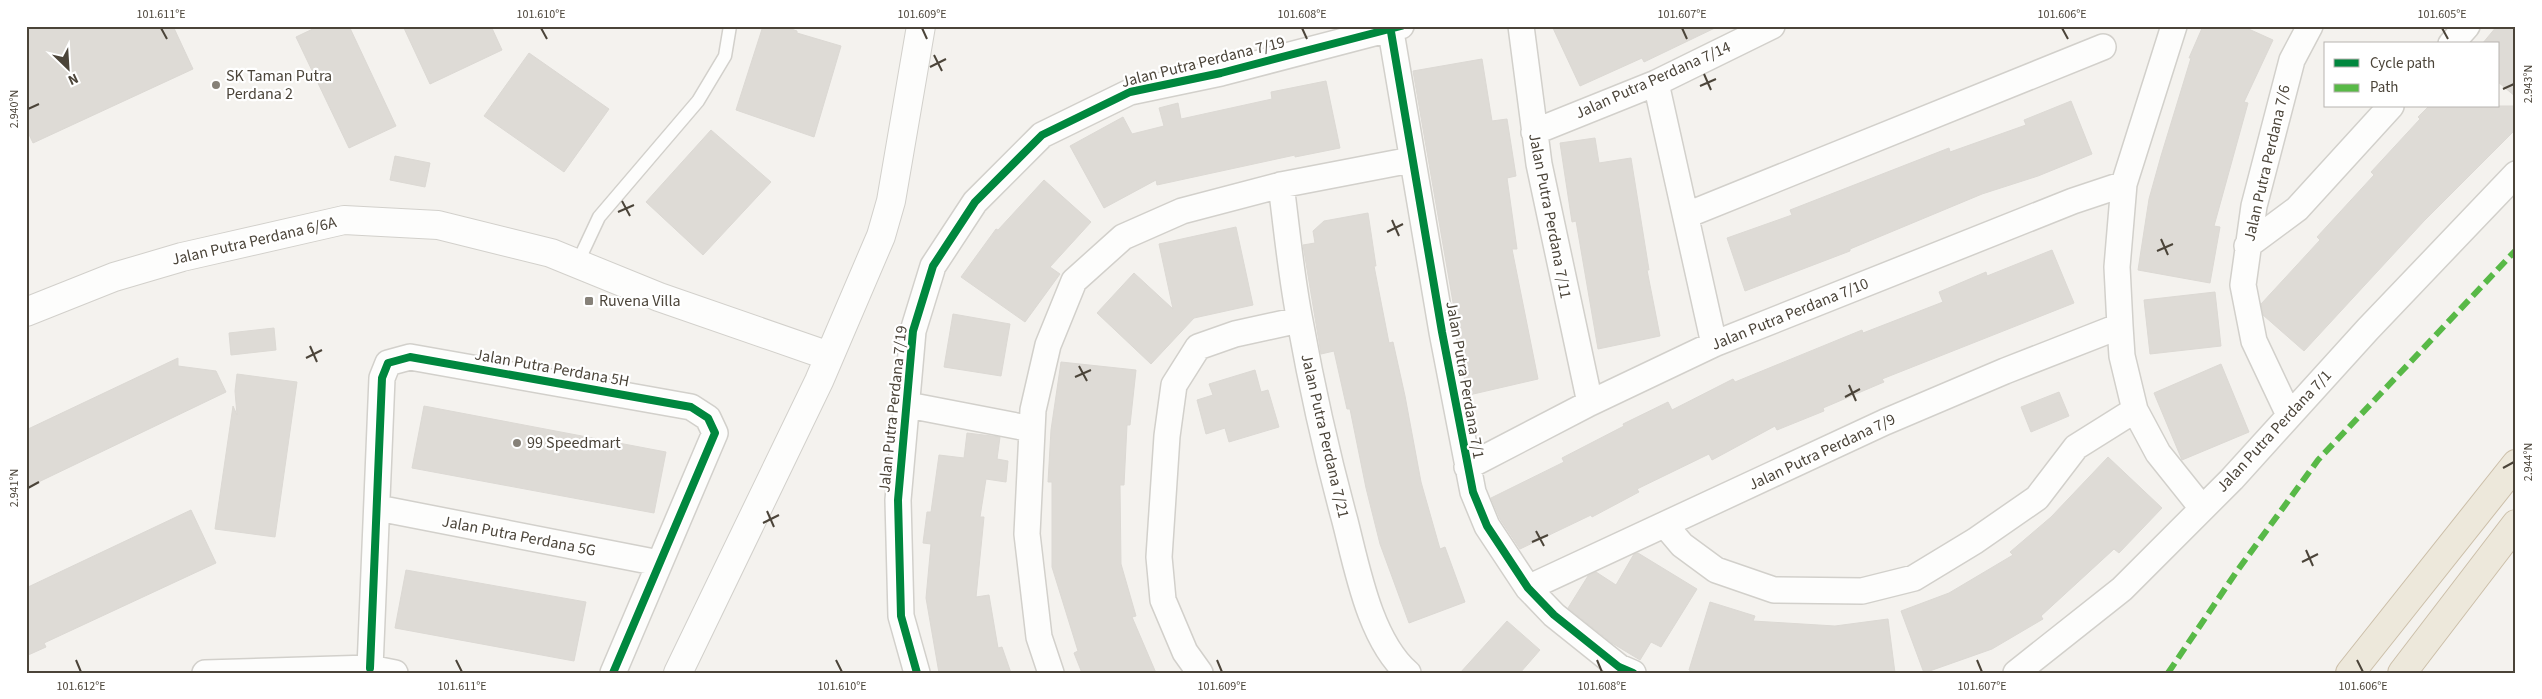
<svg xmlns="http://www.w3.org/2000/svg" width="2542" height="699" viewBox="0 0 2542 699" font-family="'Source Sans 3',sans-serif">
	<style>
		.building { fill: #dedbd6; stroke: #dcd9d4 }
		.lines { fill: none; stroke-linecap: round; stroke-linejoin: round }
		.service-casing { stroke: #d2d0cb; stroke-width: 15 }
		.minor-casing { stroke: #d2d0cb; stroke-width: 28 }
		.tertiary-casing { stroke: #d2d0cb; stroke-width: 30 }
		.motorway-casing { stroke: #ccbfa9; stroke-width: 30 }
		.service { stroke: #fdfdfc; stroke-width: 12 }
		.minor { stroke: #fdfdfc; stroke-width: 25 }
		.tertiary { stroke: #fdfdfc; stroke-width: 28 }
		.motorway { stroke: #ede8db; stroke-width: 28 }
		.quiet { stroke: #58b947; stroke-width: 6; stroke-dasharray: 12 6; stroke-linecap: butt }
		.cycleway-casing { stroke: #fff; stroke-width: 11 }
		.cycleway { stroke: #00873e; stroke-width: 8 }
		.ticks { fill: none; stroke: #4b4439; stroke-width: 2 }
		.poi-dot { fill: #868178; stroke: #fff; stroke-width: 2 }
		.labels { text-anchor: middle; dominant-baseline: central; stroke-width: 4.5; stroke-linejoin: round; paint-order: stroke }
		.street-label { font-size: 16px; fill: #4b4439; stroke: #fff }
		.poi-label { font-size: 16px; fill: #4b4439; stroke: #fff; text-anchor: start }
		.neatline { fill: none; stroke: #4b4439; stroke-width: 2 }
		.ticks-label { font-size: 12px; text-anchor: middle; fill: #4b4439 }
	</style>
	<rect width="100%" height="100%" fill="#f4f2ee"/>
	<path class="building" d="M 26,26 L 173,26 L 193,69 L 33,143 L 26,128 Z
		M 319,26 L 349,26 L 396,126 L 349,148 L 296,37 Z
		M 403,26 L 491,26 L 502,50 L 430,84 Z
		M 763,26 L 783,26 L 797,31 L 797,33 L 841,46 L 814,137 L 736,110 Z
		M 1552,26 L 1719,26 L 1644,62 L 1642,58 L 1580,86 Z
		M 2203,26 L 2242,26 L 2273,40 L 2244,102 L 2248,103 L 2214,226 L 2220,227 L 2210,283 L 2138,270 L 2149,199 L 2161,156 L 2191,58 L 2189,58 Z
		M 2497,26 L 2516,26 L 2516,97 L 2498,82 L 2498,44 L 2482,44 Z
		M 529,53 L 609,109 L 564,172 L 484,116 Z
		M 1482,59 L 1492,121 L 1507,119 L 1516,176 L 1507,178 L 1517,249 L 1512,249 L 1538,379 L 1469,395 L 1413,71 Z
		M 1326,81 L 1340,148 L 1295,157 L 1295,155 L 1157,185 L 1156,180 L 1104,208 L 1070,146 L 1123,117 L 1132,134 L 1164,126 L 1159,108 L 1178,103 L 1181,119 L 1272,99 L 1271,92 Z
		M 2071,101 L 2092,154 L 2038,176 L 1982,194 L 1850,249 L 1850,251 L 1745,291 L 1727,238 L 1792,215 L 1790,210 L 1949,148 L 1950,152 L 2026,125 L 2024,120 Z
		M 2429,106 L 2516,106 L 2516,129 L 2424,221 L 2304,351 L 2263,315 L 2261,304 L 2320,240 L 2317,237 L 2374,175 L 2371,172 L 2420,119 L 2418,117 Z
		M 711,130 L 771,182 L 703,255 L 646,202 Z
		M 1595,138 L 1599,163 L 1631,158 L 1649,270 L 1647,270 L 1660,336 L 1598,349 L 1576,221 L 1572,222 L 1560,143 Z
		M 395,156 L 430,163 L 425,187 L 390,180 Z
		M 1044,180 L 1091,222 L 1050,267 L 1060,274 L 1025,322 L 961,277 L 996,229 L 998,230 Z
		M 1368,213 L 1376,266 L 1374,266 L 1389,343 L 1393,342 L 1405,396 L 1421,482 L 1440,549 L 1445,547 L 1465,602 L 1409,623 L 1380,544 L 1366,488 L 1350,409 L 1347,409 L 1334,351 L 1321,354 L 1303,245 L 1315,243 L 1313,231 L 1324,221 Z
		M 1236,227 L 1253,305 L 1194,318 L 1151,364 L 1097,313 L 1134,273 L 1173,309 L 1159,244 Z
		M 2052,250 L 2074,303 L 1882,379 L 1884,382 L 1823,408 L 1824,411 L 1777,430 L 1775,426 L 1712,460 L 1709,454 L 1637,489 L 1639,492 L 1592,517 L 1591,515 L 1520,549 L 1500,519 L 1491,498 L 1564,462 L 1562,458 L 1624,426 L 1623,424 L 1668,402 L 1672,410 L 1733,379 L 1735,382 L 1862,330 L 1863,333 L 1943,302 L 1939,292 L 1986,272 L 1987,276 Z
		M 2215,292 L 2221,346 L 2150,354 L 2144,300 Z
		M 953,314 L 1010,324 L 1001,376 L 944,367 Z
		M 274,328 L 276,350 L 231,355 L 229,333 Z
		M 178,358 L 178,366 L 216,371 L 226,392 L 26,488 L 26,430 Z
		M 1061,362 L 1136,370 L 1130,425 L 1127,425 L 1124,485 L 1120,485 L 1121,564 L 1136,616 L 1132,617 L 1156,673 L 1082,673 L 1074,653 L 1078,651 L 1052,567 L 1052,482 L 1048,482 L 1051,430 Z
		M 2221,364 L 2249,432 L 2182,460 L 2154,393 Z
		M 1255,370 L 1261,392 L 1268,390 L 1279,427 L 1229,442 L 1225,428 L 1206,434 L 1197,400 L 1213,395 L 1209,384 Z
		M 237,374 L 297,382 L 275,537 L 215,529 L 233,406 L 237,415 L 235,391 Z
		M 2059,392 L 2069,416 L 2031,432 L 2021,407 Z
		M 424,406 L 666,452 L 654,513 L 412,468 Z
		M 967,433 L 1000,437 L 997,459 L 1008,461 L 1006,482 L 986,479 L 980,517 L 984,517 L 976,597 L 989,595 L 998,648 L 1002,647 L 1011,673 L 939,673 L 926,598 L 931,544 L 923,543 L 927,512 L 931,512 L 939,455 L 964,458 Z
		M 2108,457 L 2162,508 L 2119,553 L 2114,549 L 2041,616 L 2043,619 L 1992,649 L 1924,673 L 1901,611 L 1949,593 L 2013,555 L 2010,552 L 2051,517 Z
		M 191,510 L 216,563 L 44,643 L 46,647 L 26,656 L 26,588 Z
		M 1638,553 L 1697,589 L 1661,647 L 1651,642 L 1640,660 L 1612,643 L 1568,608 L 1588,576 L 1596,572 L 1616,585 L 1634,554 Z
		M 406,570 L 586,602 L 574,661 L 395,628 Z
		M 1710,602 L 1755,616 L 1753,621 L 1835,626 L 1888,619 L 1895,673 L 1698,673 L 1689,670 Z
		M 1507,621 L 1540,650 L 1520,673 L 1460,673 Z"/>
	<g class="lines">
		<defs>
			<path id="service" d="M 577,264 L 599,217 L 698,101 L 725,56 L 730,26"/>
			<path id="minor" d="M 1390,26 L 1442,332 L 1473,492 L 1487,526 L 1528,588 L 1554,615 L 1619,667 L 1633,673
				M 1521,26 L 1539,164 L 1590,403
				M 2174,26 L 2124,184 L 2117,267 L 2120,326 L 2122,356 L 2135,410 L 2158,453 L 2202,508
				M 2451,44 L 2467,26
				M 1656,83 L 1714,344
				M 1534,132 L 1656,83 L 1772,26
				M 1281,185 C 1287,230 1291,276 1300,321 C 1312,388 1327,455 1345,521 C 1357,568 1370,640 1408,673
				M 1687,215 L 2103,47
				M 2247,246 L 2297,209 L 2391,106
				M 908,405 L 1032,429
				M 2289,415 L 2254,341 L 2243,285 L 2254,206 L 2292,60 L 2310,26
				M 1467,467 L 1590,403 L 1714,344 L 2073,201 L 2124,184
				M 378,508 L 659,563
				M 1665,525 L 1682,545 L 1716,570 L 1774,590 L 1862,591 L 1914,578 L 1975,541 L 2037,498 L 2076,447 L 2135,410
				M 1528,588 L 1885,422 L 2005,371 L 2120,326
				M 370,668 L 382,378 L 388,363 L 410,357 L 691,407 L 708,418 L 715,433 L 613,673
				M 205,673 L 370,668 L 395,673
				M 917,673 L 901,616 L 898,500 L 913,331 L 933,266 L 975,202 L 1042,135 L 1130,92 L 1221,73 L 1401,26
				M 1051,673 L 1039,637 L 1027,534 L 1033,410 L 1048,345 L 1074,281 L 1123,237 L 1182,211 L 1281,185 L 1411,160
				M 1200,673 L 1185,652 L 1163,600 L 1159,557 L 1167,436 L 1174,385 L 1198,347 L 1235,334 L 1299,320
				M 2016,673 L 2122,589 L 2232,479 L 2368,329 L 2516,174"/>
			<path id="tertiary" d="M 26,312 L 114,277 L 182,257 L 344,220 L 438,225 L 551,253 L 659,297 L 829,356
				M 678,673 L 819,381 L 881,236 L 891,201 L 921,26"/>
			<path id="motorway" d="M 2350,673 L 2516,464
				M 2402,673 L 2516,524"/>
		</defs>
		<use href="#service" class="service-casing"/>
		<use href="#minor" class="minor-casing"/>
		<use href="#tertiary" class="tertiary-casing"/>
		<use href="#motorway" class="motorway-casing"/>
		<use href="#service" class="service"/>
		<use href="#minor" class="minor"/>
		<use href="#tertiary" class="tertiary"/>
		<use href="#motorway" class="motorway"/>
		<path class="quiet" d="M 2168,673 L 2237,571 L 2318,460 L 2516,250"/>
		<defs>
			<path id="cycleway" d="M 1390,26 L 1442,332 L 1473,492 L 1487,526 L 1528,588 L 1554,615 L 1619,667 L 1633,673
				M 370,668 L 382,378 L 388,363 L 410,357 L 691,407 L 708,418 L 715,433 L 613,673
				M 917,673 L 901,616 L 898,500 L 913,331 L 933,266 L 975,202 L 1042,135 L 1130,92 L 1221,73 L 1401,26"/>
		</defs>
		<use href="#cycleway" class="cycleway-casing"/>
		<use href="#cycleway" class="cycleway"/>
	</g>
	<path class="ticks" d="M 161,28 L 167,39M 541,28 L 547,39M 922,28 L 927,39M 1302,28 L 1307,39M 1682,28 L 1687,39M 2062,28 L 2068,39M 2442,28 L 2448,39M 934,55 L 942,71M 930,67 L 946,59M 1704,74 L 1711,90M 1700,86 L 1716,79M 2503,89 L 2514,84M 28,109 L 39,104M 622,201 L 630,216M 618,212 L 634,205M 1392,220 L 1399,236M 1387,232 L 1403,224M 2161,239 L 2168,255M 2157,251 L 2173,244M 310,346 L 317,362M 306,358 L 322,350M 1079,366 L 1087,381M 1075,377 L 1091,370M 1849,385 L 1856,401M 1845,397 L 1860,389M 2503,468 L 2514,462M 28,488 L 39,482M 767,511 L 774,527M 763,523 L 779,515M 1536,531 L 1544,546M 1532,542 L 1548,535M 2306,550 L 2313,566M 2302,562 L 2318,554M 76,660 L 81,672M 456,660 L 462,672M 836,660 L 842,672M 1217,660 L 1222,672M 1597,660 L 1602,672M 1977,660 L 1982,672M 2357,660 L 2363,672"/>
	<g class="poi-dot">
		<circle cx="216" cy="85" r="5"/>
		<rect x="584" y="296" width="10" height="10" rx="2.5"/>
		<circle cx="517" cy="443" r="5"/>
	</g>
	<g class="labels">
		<g class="street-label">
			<text transform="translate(1203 62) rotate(-14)">Jalan Putra Perdana 7/19</text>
			<text transform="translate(1653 80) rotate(-24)">Jalan Putra Perdana 7/14</text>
			<text transform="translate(2267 163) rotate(-77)">Jalan Putra Perdana 7/6</text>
			<text transform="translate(1550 216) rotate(79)">Jalan Putra Perdana 7/11</text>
			<text transform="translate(254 241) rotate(-13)">Jalan Putra Perdana 6/6A</text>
			<text transform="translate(1790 314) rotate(-22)">Jalan Putra Perdana 7/10</text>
			<text transform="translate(552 368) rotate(10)">Jalan Putra Perdana 5H</text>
			<text transform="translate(1465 380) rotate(80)">Jalan Putra Perdana 7/1</text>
			<text transform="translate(893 409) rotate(-84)">Jalan Putra Perdana 7/19</text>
			<text transform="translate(2274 431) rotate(-47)">Jalan Putra Perdana 7/1</text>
			<text transform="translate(1325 436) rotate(77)">Jalan Putra Perdana 7/21</text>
			<text transform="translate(1822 452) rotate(-25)">Jalan Putra Perdana 7/9</text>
			<text transform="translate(519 536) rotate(11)">Jalan Putra Perdana 5G</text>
		</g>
		<g class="poi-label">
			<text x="226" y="76">SK Taman Putra<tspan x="226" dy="18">Perdana 2</tspan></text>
			<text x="599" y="301">Ruvena Villa</text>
			<text x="527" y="443">99 Speedmart</text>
		</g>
	</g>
	<rect width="2542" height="699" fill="none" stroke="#ffffff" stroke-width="55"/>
	<rect x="2324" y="42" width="175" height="65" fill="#ffffff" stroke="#b7b4b0"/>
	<rect x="2334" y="59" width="25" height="8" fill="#00873e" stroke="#b7b4b0"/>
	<text x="2370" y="68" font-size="15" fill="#4b4439">Cycle path</text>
	<rect x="2334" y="84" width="25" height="8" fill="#58b947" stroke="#b7b4b0"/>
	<text x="2370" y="92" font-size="15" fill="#4b4439">Path</text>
	<g transform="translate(68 68) rotate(155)" stroke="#ffffff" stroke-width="4" paint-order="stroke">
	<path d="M0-4L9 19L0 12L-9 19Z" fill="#4b4439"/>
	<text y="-8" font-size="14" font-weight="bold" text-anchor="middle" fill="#4b4439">N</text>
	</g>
	<rect x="28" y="28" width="2486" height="644" class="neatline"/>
	<g class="ticks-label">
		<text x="161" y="18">101.611°E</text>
		<text x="541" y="18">101.610°E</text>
		<text x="922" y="18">101.609°E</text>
		<text x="1302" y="18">101.608°E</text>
		<text x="1682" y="18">101.607°E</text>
		<text x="2062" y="18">101.606°E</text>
		<text x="2442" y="18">101.605°E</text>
		<text transform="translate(2528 84) rotate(-90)" y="4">2.943°N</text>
		<text transform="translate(14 109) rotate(-90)" y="4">2.940°N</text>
		<text transform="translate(2528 462) rotate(-90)" y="4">2.944°N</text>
		<text transform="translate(14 488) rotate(-90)" y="4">2.941°N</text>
		<text x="81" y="690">101.612°E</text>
		<text x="462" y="690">101.611°E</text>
		<text x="842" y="690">101.610°E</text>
		<text x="1222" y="690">101.609°E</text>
		<text x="1602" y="690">101.608°E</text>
		<text x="1982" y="690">101.607°E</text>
		<text x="2363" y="690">101.606°E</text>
	</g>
</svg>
